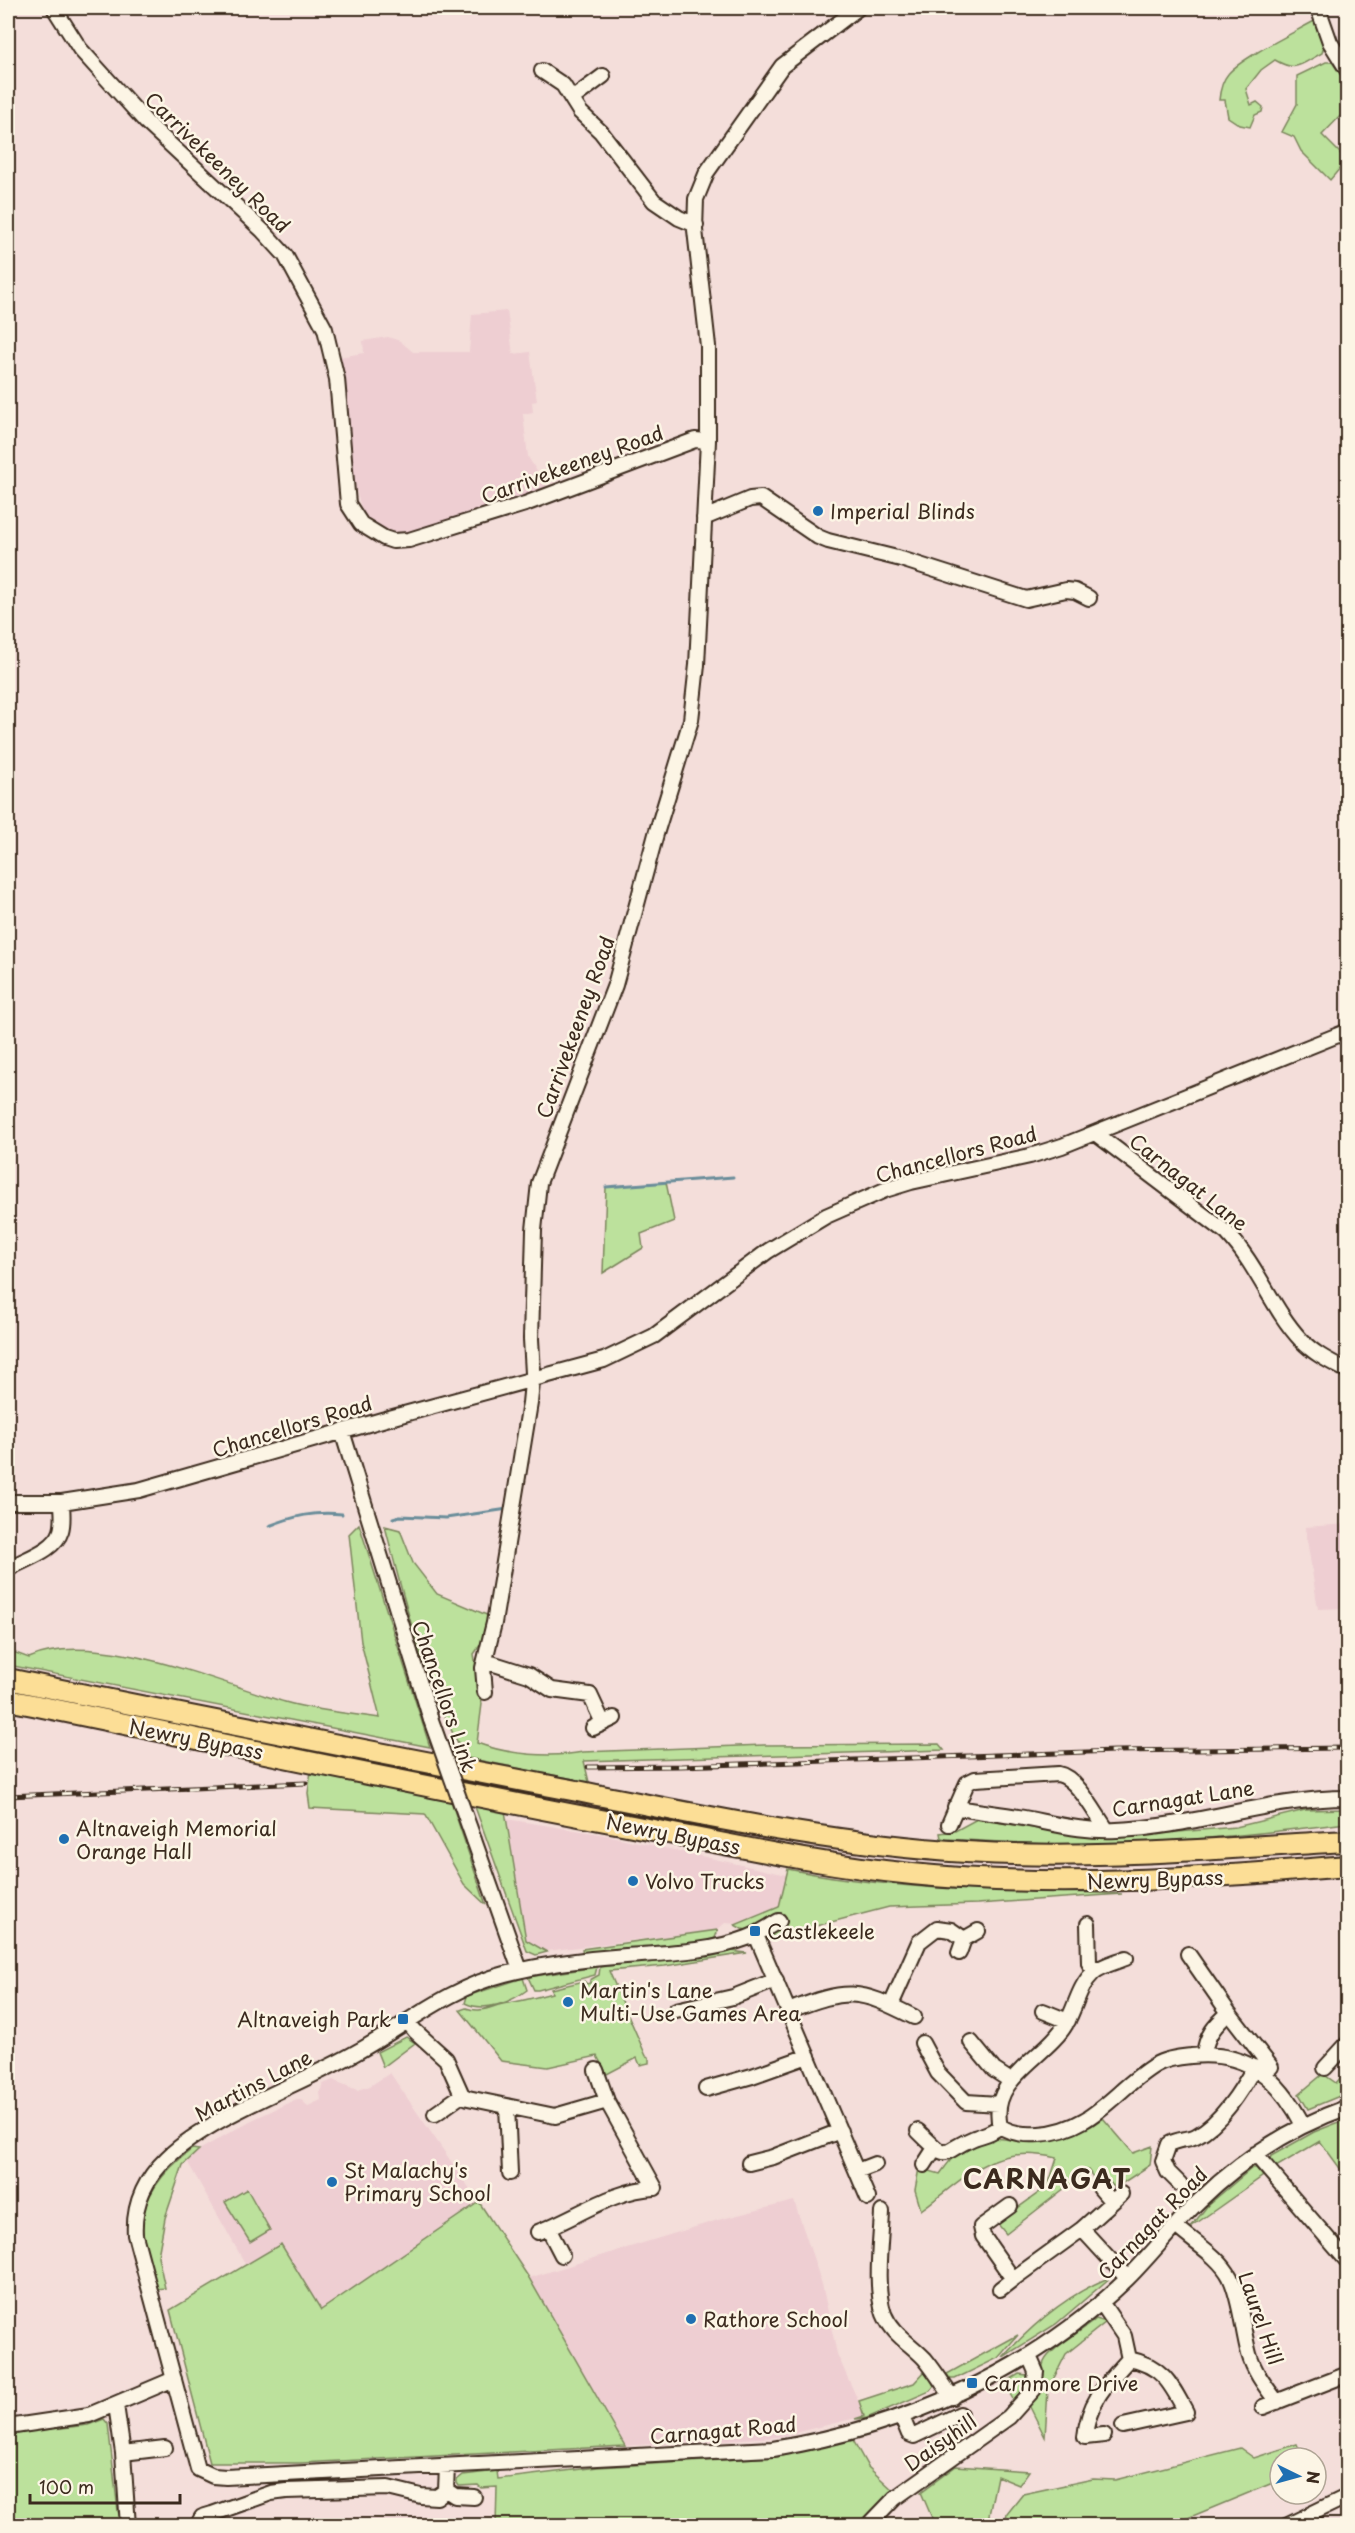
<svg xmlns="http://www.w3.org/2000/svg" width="1355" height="2533" viewBox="0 0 1355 2533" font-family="'Playpen Sans',sans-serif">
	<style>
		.built { fill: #eeced2 }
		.green { fill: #bce19c; stroke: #7c865d; stroke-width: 1.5 }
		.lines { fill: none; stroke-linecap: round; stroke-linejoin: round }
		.stream { stroke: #6a8d9a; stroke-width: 3 }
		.minor-casing { stroke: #3b2a1e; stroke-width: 18 }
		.highway-casing { stroke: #3b2a1e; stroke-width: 24 }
		.minor { stroke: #fcf5e5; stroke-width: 14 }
		.highway { stroke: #fcde96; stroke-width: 20 }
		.rail-casing { stroke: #3b2a1e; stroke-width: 5 }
		.rail { stroke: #fcf5e5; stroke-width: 3; stroke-dasharray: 9; stroke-linecap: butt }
		.minor-bridge-casing { stroke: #3b2a1e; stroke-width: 18; stroke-linecap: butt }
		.minor-bridge { stroke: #fcf5e5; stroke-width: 14 }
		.poi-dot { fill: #1f6fb2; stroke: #fcf5e5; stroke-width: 2 }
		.labels { text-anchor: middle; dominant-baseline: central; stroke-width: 5; stroke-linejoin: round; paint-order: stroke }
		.street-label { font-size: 20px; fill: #3b2a1e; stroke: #fcf5e5 }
		.poi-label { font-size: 20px; fill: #3b2a1e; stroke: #fcf5e5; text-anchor: start }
		.district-label { font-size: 26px; font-weight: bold; letter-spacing: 1.5px; fill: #3b2a1e; stroke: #fcf5e5 }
	</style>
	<rect width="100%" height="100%" fill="#f4deda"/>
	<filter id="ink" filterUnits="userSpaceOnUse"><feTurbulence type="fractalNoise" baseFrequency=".0167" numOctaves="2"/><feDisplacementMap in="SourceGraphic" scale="12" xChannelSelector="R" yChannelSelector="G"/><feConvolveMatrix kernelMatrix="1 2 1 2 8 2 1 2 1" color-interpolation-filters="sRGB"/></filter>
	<g filter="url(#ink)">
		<path class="built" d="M 507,311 L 513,354 L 530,352 L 537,401 L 532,402 L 533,412 L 523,414 L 528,457 L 548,489 L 519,501 L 472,513 L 418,532 L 389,532 L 369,521 L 361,508 L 348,460 L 345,402 L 339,357 L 364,353 L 363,341 L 388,337 L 400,341 L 413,352 L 469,352 L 472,314 Z
			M 1347,1524 L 1347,1608 L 1318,1609 L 1305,1527 Z
			M 506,1819 L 606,1835 L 787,1875 L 779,1907 L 738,1924 L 725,1923 L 717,1930 L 546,1951 L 526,1941 Z
			M 390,2073 L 479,2202 L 320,2310 L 281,2244 L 246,2265 L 187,2161 L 199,2150 L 250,2121 L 286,2104 L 300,2099 L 308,2106 L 321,2100 L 320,2092 L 323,2084 L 333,2080 L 357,2090 L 370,2086 Z
			M 794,2201 L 822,2284 L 837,2354 L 865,2416 L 777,2437 L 625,2446 L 529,2278 L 718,2220 Z"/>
		<path class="green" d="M 1316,20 L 1324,46 L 1322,53 C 1301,64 1297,73 1275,60 L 1261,70 L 1246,89 L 1251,105 L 1257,102 L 1263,107 L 1262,112 L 1255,115 L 1250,127 L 1240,125 L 1228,117 L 1225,100 L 1219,100 C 1220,90 1222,81 1228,74 C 1241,58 1295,32 1316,20 Z
			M 1326,62 L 1332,62 L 1347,84 L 1347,109 L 1322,135 L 1347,160 L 1330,180 L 1301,151 L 1294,137 L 1282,132 L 1297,104 L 1297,76 Z
			M 666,1182 L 674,1221 L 641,1234 L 643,1248 L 603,1273 L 606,1187 Z
			M 359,1524 L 430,1747 L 8,1665 L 8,1650 L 29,1658 C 94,1628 220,1683 285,1702 C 315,1711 349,1713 380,1718 L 361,1642 L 349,1534 Z
			M 385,1526 L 400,1530 L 413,1563 L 437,1594 L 489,1616 L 485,1638 L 474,1654 L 482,1704 L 477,1743 C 509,1755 551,1758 583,1752 L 764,1745 L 939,1744 L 944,1750 L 584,1761 L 589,1782 L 467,1758 C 426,1693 404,1600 385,1526 Z
			M 311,1771 L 449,1795 L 486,1905 L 464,1884 L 425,1814 L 310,1808 L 308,1793 Z
			M 474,1804 L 505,1811 L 526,1940 L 547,1952 L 536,1955 L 527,1951 Z
			M 1347,1809 L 1347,1823 C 1257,1834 1166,1844 1074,1844 C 1031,1844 989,1841 946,1839 L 941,1838 L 940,1833 L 955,1831 L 977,1819 L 1081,1836 L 1155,1834 L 1236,1827 L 1305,1810 Z
			M 788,1869 C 898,1892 1011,1890 1122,1894 L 977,1904 L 889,1907 L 766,1939 L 768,1934 L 742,1929 L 735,1925 L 779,1907 Z
			M 718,1930 L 715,1938 L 705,1942 L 583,1954 L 582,1949 Z
			M 731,1951 L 747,1953 L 665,1966 L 609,1971 L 646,2056 L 649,2057 L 649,2063 L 640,2065 L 637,2058 L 607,2074 L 597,2056 L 548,2067 L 501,2061 L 460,2010 L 466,2008 C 483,2014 492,2005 508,2003 C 523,2001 537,1997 552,1993 L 551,1989 L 584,1981 L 587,1984 L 590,1983 L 590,1980 L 599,1975 L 600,1967 Z
			M 597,1967 L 595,1975 L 538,1990 L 534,1990 L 528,1977 Z
			M 523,1978 L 527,1990 C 511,2002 485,2013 465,2003 L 467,1996 Z
			M 406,2037 L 415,2043 L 383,2067 L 377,2052 Z
			M 1347,2070 L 1347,2093 L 1308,2109 L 1299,2094 L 1323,2074 L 1336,2083 Z
			M 1103,2118 L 1133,2153 L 1152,2146 L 1150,2165 L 1115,2188 L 1106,2178 L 1098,2184 L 1088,2170 L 1006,2234 L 997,2223 L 1048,2186 L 1057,2158 C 993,2143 969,2175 921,2210 L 915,2190 L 919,2168 L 940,2174 C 951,2159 963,2142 982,2138 C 990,2136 1002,2139 1010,2140 C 1045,2142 1075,2140 1103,2118 Z
			M 1347,2119 L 1347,2178 L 1320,2141 L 1276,2167 L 1270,2159 L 1271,2156 L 1314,2132 Z
			M 192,2149 L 199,2150 L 183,2165 L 165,2218 L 158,2256 L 165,2288 L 157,2289 C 152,2271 145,2253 143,2235 C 138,2198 165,2170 192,2149 Z
			M 1252,2168 L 1256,2168 L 1263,2176 L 1191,2227 L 1208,2205 Z
			M 247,2189 L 270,2230 L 250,2242 L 225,2202 Z
			M 479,2202 L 529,2278 L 625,2446 L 301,2463 L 210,2463 L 170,2310 L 281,2244 L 321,2310 Z
			M 1111,2277 L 1056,2324 L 1003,2357 C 1033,2324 1069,2293 1111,2277 Z
			M 1096,2319 L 1106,2322 L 1066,2354 L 1048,2390 L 1045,2437 L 1029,2405 C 1051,2383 1036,2381 1044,2362 C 1050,2348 1084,2330 1096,2319 Z
			M 1018,2335 L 998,2358 L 955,2379 L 950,2379 L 947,2374 Z
			M 926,2370 L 934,2386 L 930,2391 L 867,2418 L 855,2419 L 864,2416 L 859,2401 L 914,2383 Z
			M 1019,2374 L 1027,2375 C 1032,2395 1009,2409 995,2420 L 1014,2401 L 1004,2383 Z
			M 104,2419 L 108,2424 L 118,2511 L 123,2525 L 8,2526 L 8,2434 L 88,2425 Z
			M 894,2427 L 853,2440 L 868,2467 L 895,2492 L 860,2525 L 496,2525 L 497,2487 L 481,2488 L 478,2485 L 459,2486 L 457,2483 L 457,2480 L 463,2475 L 497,2471 L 498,2479 L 598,2467 L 777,2457 Z
			M 1297,2444 L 1303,2458 L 1280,2458 L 1280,2480 L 1171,2525 L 1005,2525 L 1007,2514 L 1023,2494 L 1093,2479 L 1115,2480 L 1240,2448 L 1254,2458 Z
			M 956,2466 L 1029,2471 L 1019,2485 L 997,2476 L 987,2525 L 935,2525 L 921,2492 Z"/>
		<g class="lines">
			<path class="stream" d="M 606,1187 L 733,1177
				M 393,1518 L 400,1516 L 446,1518 L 508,1509
				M 269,1526 C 294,1516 315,1511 342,1514"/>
			<defs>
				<path id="minor" d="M 54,8 L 80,49 L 146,122 L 263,231 L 285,255 L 325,329 L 337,379 L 348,504 L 361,524 L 384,538 L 393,541 L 409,540 L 525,504 L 695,440 L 708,441
					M 1318,8 L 1330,42 L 1348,71
					M 542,71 L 563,85 L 580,112 L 601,132 L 654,201 L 679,218 L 696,225
					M 572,99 L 603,76
					M 704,518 L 750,499 L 761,498 L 818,537 L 828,541 L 901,559 L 1026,599 L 1066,590 L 1075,591 L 1089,598
					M 1095,1133 L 1227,1233 C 1258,1266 1272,1309 1301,1340 C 1314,1354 1331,1362 1348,1371
					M 342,1431 L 431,1720
					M 8,1502 L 62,1502 L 139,1490 L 382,1420 L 604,1360 L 654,1336 L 768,1251 L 826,1216 L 885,1190 L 911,1182 L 1030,1156 L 1062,1146 L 1348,1031
					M 8,1569 C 24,1559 55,1551 61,1531 C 64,1521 62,1511 62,1502
					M 485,1661 L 529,1675 L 552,1690 L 590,1695 L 603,1723
					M 485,1692 L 483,1668 L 494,1623 L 530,1403 L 533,1373 L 531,1339 L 534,1230 L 539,1183 L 615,985 L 656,834 L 691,720 L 697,665 L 708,441 L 708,346 L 695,230 L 696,199 L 707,172 L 782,66 L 858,8
					M 593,1728 L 614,1718
					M 955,1807 C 976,1812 997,1813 1018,1817 C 1052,1823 1083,1832 1117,1830 C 1195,1827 1269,1798 1348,1798
					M 949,1824 L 967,1783 L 975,1779 L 1058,1774 C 1077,1777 1096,1815 1107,1830
					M 474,1840 L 520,1970
					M 779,1921 C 768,1927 758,1934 747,1938 C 710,1952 665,1953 626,1956 C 585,1959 544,1964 505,1974 C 449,1988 406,2025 357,2052 C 300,2085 213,2114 167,2158 C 145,2179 133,2205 135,2235 L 198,2469 L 213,2476 L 226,2477 L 773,2449 C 906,2427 1031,2372 1128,2278 C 1153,2253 1174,2225 1199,2201 C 1242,2159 1291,2127 1348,2107
					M 1088,1924 L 1089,1963 L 1095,1971
					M 756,1935 L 868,2198
					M 959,1953 L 964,1939 L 978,1931
					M 1188,1954 L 1229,2013 L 1271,2067
					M 1126,1958 C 1116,1962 1100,1966 1093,1973 C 1079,1986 1076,2006 1067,2022 C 1047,2058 988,2078 1000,2126 C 1011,2134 1025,2135 1039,2134 C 1093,2131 1114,2090 1155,2065 C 1165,2059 1179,2057 1191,2056 C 1246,2050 1279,2078 1303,2125
					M 891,2005 L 919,1942 L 937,1928 L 951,1930 L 964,1939
					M 676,2010 L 733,1997 L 776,1980
					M 788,2011 C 848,1988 857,1988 914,2017
					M 1043,2011 L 1068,2021
					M 407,2021 L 415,2031 L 446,2059 L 462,2095 L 468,2098 L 555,2116 L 607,2101 L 655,2188 C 614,2189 576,2218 538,2232
					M 971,2042 L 994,2070 L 1011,2081
					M 922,2043 L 938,2073 L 966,2102 L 999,2104
					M 1204,2055 C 1206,2035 1215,2025 1229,2013
					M 1325,2068 L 1348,2043
					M 596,2070 L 607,2101
					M 706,2089 L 752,2076 L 808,2056
					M 507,2106 L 510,2173
					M 435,2114 L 462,2095
					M 918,2131 C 951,2164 939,2152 974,2138 C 985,2134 991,2134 1000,2126
					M 1255,2154 L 1348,2262
					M 749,2163 L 773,2157 L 840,2131
					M 924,2165 L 935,2148
					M 857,2171 L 875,2164
					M 1180,2184 L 1168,2172 L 1163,2161 L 1169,2144 C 1178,2139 1188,2140 1196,2136 C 1220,2124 1242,2090 1254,2067
					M 1100,2188 L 1112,2202
					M 1010,2206 L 981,2227 L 983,2236 L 1013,2279 L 1082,2229 L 1127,2278
					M 882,2212 C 881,2242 874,2286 884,2314 C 892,2334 911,2344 925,2359 C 935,2371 943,2384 952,2397
					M 1176,2226 C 1193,2242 1219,2256 1230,2277 C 1241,2301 1242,2328 1249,2354 C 1254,2372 1266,2387 1277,2402
					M 548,2228 L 562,2255
					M 1082,2229 L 1121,2194
					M 1000,2289 L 1013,2279
					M 1101,2302 L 1124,2336 L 1129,2359 C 1163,2366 1171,2384 1186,2412 L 1123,2426
					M 116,2405 L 123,2453 L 128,2526
					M 1263,2407 L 1348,2374
					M 902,2417 L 909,2434 L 914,2436 L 960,2414
					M 8,2427 L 89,2415 L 174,2379
					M 1104,2435 L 1085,2437 C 1088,2402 1106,2384 1129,2359
					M 123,2453 L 165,2448
					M 446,2490 L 455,2496 L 474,2497
					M 197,2526 L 202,2517 L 212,2514 L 271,2493 L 286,2491 L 388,2488 L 421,2496 L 437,2497 L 446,2490 L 447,2466
					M 868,2526 L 895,2498 L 1009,2417 L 1034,2389 L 1036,2372 L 1029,2356
					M 1286,2526 L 1348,2496"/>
				<path id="highway" d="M 8,1679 C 190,1717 373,1752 556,1787 C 692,1813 828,1844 966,1852 C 1093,1860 1221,1848 1348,1841
					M 8,1700 C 210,1741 413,1785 616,1823 C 714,1841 812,1864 912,1874 C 1058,1889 1202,1878 1348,1866"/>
			</defs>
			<use href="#minor" class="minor-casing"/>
			<use href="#highway" class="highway-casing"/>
			<use href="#minor" class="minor"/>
			<use href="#highway" class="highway"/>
			<defs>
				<path id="rail" d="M 588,1767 L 681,1766 L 1115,1751 L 1348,1748
					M 8,1796 L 306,1783"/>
			</defs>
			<use href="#rail" class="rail-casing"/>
			<use href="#rail" class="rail"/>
			<defs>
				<path id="minor-bridge" d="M 431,1720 L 474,1840"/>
			</defs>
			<use href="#minor-bridge" class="minor-bridge-casing"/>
			<use href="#minor-bridge" class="minor-bridge"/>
		</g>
	</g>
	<g class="poi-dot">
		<circle cx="818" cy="511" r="6"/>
		<circle cx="64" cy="1839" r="6"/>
		<circle cx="633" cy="1881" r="6"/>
		<rect x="749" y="1925" width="12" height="12" rx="3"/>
		<circle cx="568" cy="2002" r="6"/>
		<rect x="397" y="2013" width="12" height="12" rx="3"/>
		<circle cx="332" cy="2182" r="6"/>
		<circle cx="691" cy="2319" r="6"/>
		<rect x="966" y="2377" width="12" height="12" rx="3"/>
	</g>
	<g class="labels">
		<g class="street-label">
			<text transform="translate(218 162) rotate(44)">Carrivekeeney Road</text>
			<text transform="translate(572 464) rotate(-20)">Carrivekeeney Road</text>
			<text transform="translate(575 1027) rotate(-70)">Carrivekeeney Road</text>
			<text transform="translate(956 1154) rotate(-15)">Chancellors Road</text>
			<text transform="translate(1189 1182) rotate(38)">Carnagat Lane</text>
			<text transform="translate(292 1426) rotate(-17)">Chancellors Road</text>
			<text transform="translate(445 1696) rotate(71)">Chancellors Link</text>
			<text transform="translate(196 1739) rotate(11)">Newry Bypass</text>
			<text transform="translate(1183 1798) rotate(-9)">Carnagat Lane</text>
			<text transform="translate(673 1834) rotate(11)">Newry Bypass</text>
			<text transform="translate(1155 1879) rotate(-2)">Newry Bypass</text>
			<text transform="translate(253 2085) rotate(-28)">Martins Lane</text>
			<text transform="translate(1152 2223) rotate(-46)">Carnagat Road</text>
			<text transform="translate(1261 2318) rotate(71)">Laurel Hill</text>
			<text transform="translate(723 2430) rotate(-5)">Carnagat Road</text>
			<text transform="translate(940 2442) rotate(-35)">Daisyhill</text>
		</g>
		<g class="poi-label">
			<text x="830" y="511">Imperial Blinds</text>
			<text x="76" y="1828">Altnaveigh Memorial<tspan x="76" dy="23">Orange Hall</tspan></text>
			<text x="645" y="1881">Volvo Trucks</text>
			<text x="767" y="1931">Castlekeele</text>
			<text x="580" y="1990">Martin's Lane<tspan x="580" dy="23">Multi-Use Games Area</tspan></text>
			<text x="391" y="2019" text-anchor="end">Altnaveigh Park</text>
			<text x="344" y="2170">St Malachy's<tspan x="344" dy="23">Primary School</tspan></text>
			<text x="703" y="2319">Rathore School</text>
			<text x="984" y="2383">Carnmore Drive</text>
		</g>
		<g class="district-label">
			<text x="1047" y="2178">CARNAGAT</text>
		</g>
	</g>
	<rect width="1355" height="2533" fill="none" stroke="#fcf5e5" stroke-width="30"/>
	<rect x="15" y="15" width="1325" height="2503" fill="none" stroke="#3b2a1e" stroke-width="2" filter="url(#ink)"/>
	<g transform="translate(1298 2476) rotate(95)"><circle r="28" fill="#fcf5e5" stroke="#afa495" stroke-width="1.5"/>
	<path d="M0-4.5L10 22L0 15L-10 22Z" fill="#1f6fb2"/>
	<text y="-9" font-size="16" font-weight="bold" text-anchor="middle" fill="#3b2a1e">N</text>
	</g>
	<path d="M30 2494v9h150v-9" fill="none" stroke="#3b2a1e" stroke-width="3"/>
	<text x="39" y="2494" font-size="18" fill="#3b2a1e" stroke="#fcf5e5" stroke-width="4.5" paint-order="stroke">100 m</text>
</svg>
